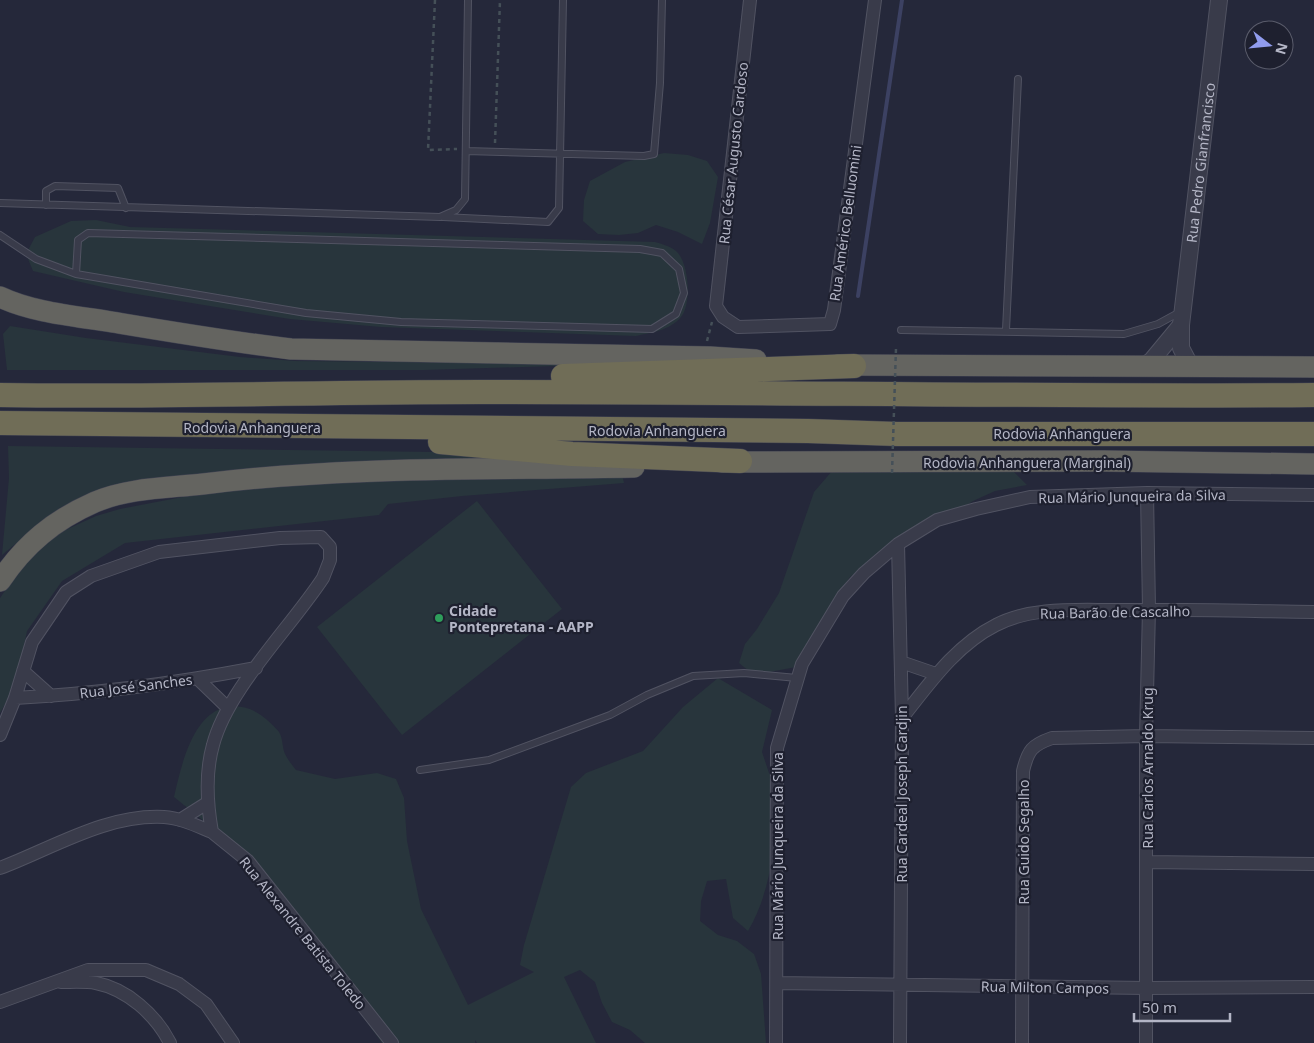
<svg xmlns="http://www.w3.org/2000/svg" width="1314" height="1043" viewBox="0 0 1314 1043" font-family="'Noto Sans',sans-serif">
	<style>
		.green { fill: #28353c }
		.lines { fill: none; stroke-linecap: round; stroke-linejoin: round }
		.stream { stroke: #3c4162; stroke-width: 4 }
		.service-casing { stroke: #515362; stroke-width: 8 }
		.minor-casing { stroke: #515362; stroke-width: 14 }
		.tertiary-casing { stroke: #515362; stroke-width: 18 }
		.trunk-casing { stroke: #414352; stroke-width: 22 }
		.motorway-casing { stroke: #414352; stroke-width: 25 }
		.path { stroke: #455058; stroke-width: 2.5; stroke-dasharray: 4 4; stroke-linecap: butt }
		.service { stroke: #393b4a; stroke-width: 6 }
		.minor { stroke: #393b4a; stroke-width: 12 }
		.tertiary { stroke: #393b4a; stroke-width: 16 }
		.trunk { stroke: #646460; stroke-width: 21 }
		.motorway { stroke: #706d57; stroke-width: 24 }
		.path-bridge { stroke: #455058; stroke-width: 2.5; stroke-dasharray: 4 4; stroke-linecap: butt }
		.leisure-dot { fill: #2e9e5b; stroke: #1e202f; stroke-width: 2 }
		.labels { text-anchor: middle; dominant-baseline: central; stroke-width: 4.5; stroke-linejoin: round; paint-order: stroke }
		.street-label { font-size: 14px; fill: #b4b6c6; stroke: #1e202f }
		.poi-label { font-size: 14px; font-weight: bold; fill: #b4b6c6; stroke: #1e202f; text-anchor: start }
	</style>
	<rect width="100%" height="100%" fill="#25283a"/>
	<path class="green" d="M 664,153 L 688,155 L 707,161 L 718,177 L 710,223 L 702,244 L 678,232 L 656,225 L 638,233 L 619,235 L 598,234 L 583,221 L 584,200 L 590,181 L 625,162 Z
		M 96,220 L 130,227 L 655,242 C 662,244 670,246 676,251 C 689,262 692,304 681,317 C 669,331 653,332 636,336 L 381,327 L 290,319 L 124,292 L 33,271 L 26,254 L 35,237 L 71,221 Z
		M 10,326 L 86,338 L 240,357 L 296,361 L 617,364 L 424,370 L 7,370 L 3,334 Z
		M 8,446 L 433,452 L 562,459 L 318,466 L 46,519 L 2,555 L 9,478 Z
		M 839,463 L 1008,466 L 1027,485 L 995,491 L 973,501 L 921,535 L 867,564 L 850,577 L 836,597 L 796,667 L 754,675 L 739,663 L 745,644 L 757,629 L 779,593 L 814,492 Z
		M 622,474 L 624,483 L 462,496 L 388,504 L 379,515 L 125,543 L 62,581 L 27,631 L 16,685 L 0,713 L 0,598 L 24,563 L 59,533 L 96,516 L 120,509 L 198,494 L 295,484 Z
		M 477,501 L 562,609 L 402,735 L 317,627 Z
		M 718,678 L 772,710 L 762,752 L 769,773 L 780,789 C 775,837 773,889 748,931 L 733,918 L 726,879 L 707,881 L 701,901 L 700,921 L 718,935 L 737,941 L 754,954 L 761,974 L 766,1043 L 645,1043 L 630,1030 L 612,1022 L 602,1003 L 595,982 L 580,970 L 564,977 L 596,1043 L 477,1043 L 475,1040 L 475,1043 L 382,1043 L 242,852 L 174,797 C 182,763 195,699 242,707 C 256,709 270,721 279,732 C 283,738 282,747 285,754 C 288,760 292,765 296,770 L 335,779 L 377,773 L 396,779 L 404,798 L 407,841 L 421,909 L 468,1005 L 534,972 L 520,965 L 524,945 L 571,787 L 586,773 L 643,751 L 683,707 Z"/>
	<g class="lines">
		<path class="stream" d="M 858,296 L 902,0"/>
		<defs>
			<path id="service" d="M 466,151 L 644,156 L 654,154 L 660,83 L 662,0
				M 0,203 L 440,217 L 456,210 L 465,199 L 468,0
				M 46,205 L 46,191 L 55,186 L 118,188 L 126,208
				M 443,217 L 548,222 L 559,208 L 563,0
				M 88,233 L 640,249 L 662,253 L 679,269 L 684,293 L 676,314 L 652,329 L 401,322 L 306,313 L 76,274 L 78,240 Z
				M 0,235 L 36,259 L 76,274
				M 901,330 L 1124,334 L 1158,324 L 1180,312
				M 1006,330 L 1018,79
				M 420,770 L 489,760 L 610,715 L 647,695 L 693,676 L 744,673 L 797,678"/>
			<path id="minor" d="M 750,0 L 716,306 L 723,317 L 738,327 L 830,324 L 834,310 L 875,0
				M 898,544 L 902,718 L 900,1043
				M 901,662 L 936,674
				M 23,671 L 51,696
				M 198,679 L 228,708
				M 15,698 C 96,694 177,683 256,668
				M 902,718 C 929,684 956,645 996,625 C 1030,607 1075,610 1112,610 C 1179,609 1247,611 1314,612
				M 0,735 L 15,698 L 32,642 L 66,592 L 91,576 L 159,552 L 280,538 L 321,537 L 330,547 L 330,560 L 323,578 C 291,627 227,690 213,745 C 205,773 207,804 212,832 L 248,861 L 392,1043
				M 180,820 L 207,803
				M 1147,862 L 1314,864
				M 0,868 C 53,848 106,814 164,817 C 181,818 197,826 212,832
				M 61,982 C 72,982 85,981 96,983 C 127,989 156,1015 170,1043
				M 777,983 L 1147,988 L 1314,987
				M 0,1002 L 88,970 L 146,970 L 179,984 L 206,1004 L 233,1043
				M 776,1043 L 777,748 L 802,664 L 843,596 L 864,573 L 898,544 L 937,520 L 976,509 L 1030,497 L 1147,493 L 1314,495
				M 1022,1043 L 1023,771 C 1028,750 1032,745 1052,738 L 1146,736 L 1314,738
				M 1146,1043 L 1146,736 L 1149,609 L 1147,493"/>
			<g id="tertiary">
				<path d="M 1143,367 L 1152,360 L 1181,325"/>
				<path id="s1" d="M 1191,367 L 1181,348 L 1181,325 L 1219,0"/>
			</g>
			<path id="trunk" d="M 0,297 C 34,313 76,316 112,322 C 172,332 231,342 291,349 L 710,357 L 756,360
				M 837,365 L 1314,367
				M 722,462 L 1104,461 L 1314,464
				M 0,581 C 25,544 54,520 95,502 C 128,488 167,488 203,484 C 346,466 491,470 634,467"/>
			<path id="motorway" d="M 563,376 L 854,366
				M 0,395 C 169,398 339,391 508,392 C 777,392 1045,397 1314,395
				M 0,423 L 808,431 L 897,434 L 1314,434
				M 440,442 L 572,454 L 740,461"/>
		</defs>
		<use href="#service" class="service-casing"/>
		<use href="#minor" class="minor-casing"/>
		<use href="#tertiary" class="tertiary-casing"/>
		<use href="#trunk" class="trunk-casing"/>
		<use href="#motorway" class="motorway-casing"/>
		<path class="path" d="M 435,0 L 428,150 L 457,149
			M 495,143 L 500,0
			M 707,341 L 712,322"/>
		<use href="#service" class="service"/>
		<use href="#minor" class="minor"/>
		<use href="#tertiary" class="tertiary"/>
		<use href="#trunk" class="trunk"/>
		<use href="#motorway" class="motorway"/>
		<path class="path-bridge" d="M 892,473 L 896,348"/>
	</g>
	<circle class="leisure-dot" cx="439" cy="618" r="5"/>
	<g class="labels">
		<g class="street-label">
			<text transform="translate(733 153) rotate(-84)">Rua César Augusto Cardoso</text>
			<text stroke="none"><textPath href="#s1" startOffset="208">Rua Pedro Gianfrancisco</textPath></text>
			<text transform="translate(845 223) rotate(-82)">Rua Américo Belluomini</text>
			<text x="252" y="427">Rodovia Anhanguera</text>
			<text x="657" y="430">Rodovia Anhanguera</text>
			<text x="1062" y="433">Rodovia Anhanguera</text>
			<text x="1027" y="462">Rodovia Anhanguera (Marginal)</text>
			<text transform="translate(1132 496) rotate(-1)">Rua Mário Junqueira da Silva</text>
			<text transform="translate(1115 612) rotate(-1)">Rua Barão de Cascalho</text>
			<text transform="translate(136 686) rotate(-7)">Rua José Sanches</text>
			<text transform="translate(1147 768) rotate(-90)">Rua Carlos Arnaldo Krug</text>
			<text transform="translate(901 794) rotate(-90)">Rua Cardeal Joseph Cardjin</text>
			<text transform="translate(1023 842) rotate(-90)">Rua Guido Segalho</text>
			<text transform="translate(777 846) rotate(-90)">Rua Mário Junqueira da Silva</text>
			<text transform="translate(303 933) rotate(51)">Rua Alexandre Batista Toledo</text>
			<text transform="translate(1045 987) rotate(1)">Rua Milton Campos</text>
		</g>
		<g class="poi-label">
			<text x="449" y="610">Cidade<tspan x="449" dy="16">Pontepretana - AAPP</tspan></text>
		</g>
	</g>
	<g transform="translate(1269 45) rotate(106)"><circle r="24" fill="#1e202f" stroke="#5a5c6b"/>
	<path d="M0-4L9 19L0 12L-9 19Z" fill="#919cee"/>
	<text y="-8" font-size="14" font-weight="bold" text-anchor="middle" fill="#b4b6c6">N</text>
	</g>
	<path d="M1134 1013v8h96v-8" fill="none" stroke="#b4b6c6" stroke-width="2.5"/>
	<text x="1142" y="1013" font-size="15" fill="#b4b6c6" stroke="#1e202f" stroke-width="4" paint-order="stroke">50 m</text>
</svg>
